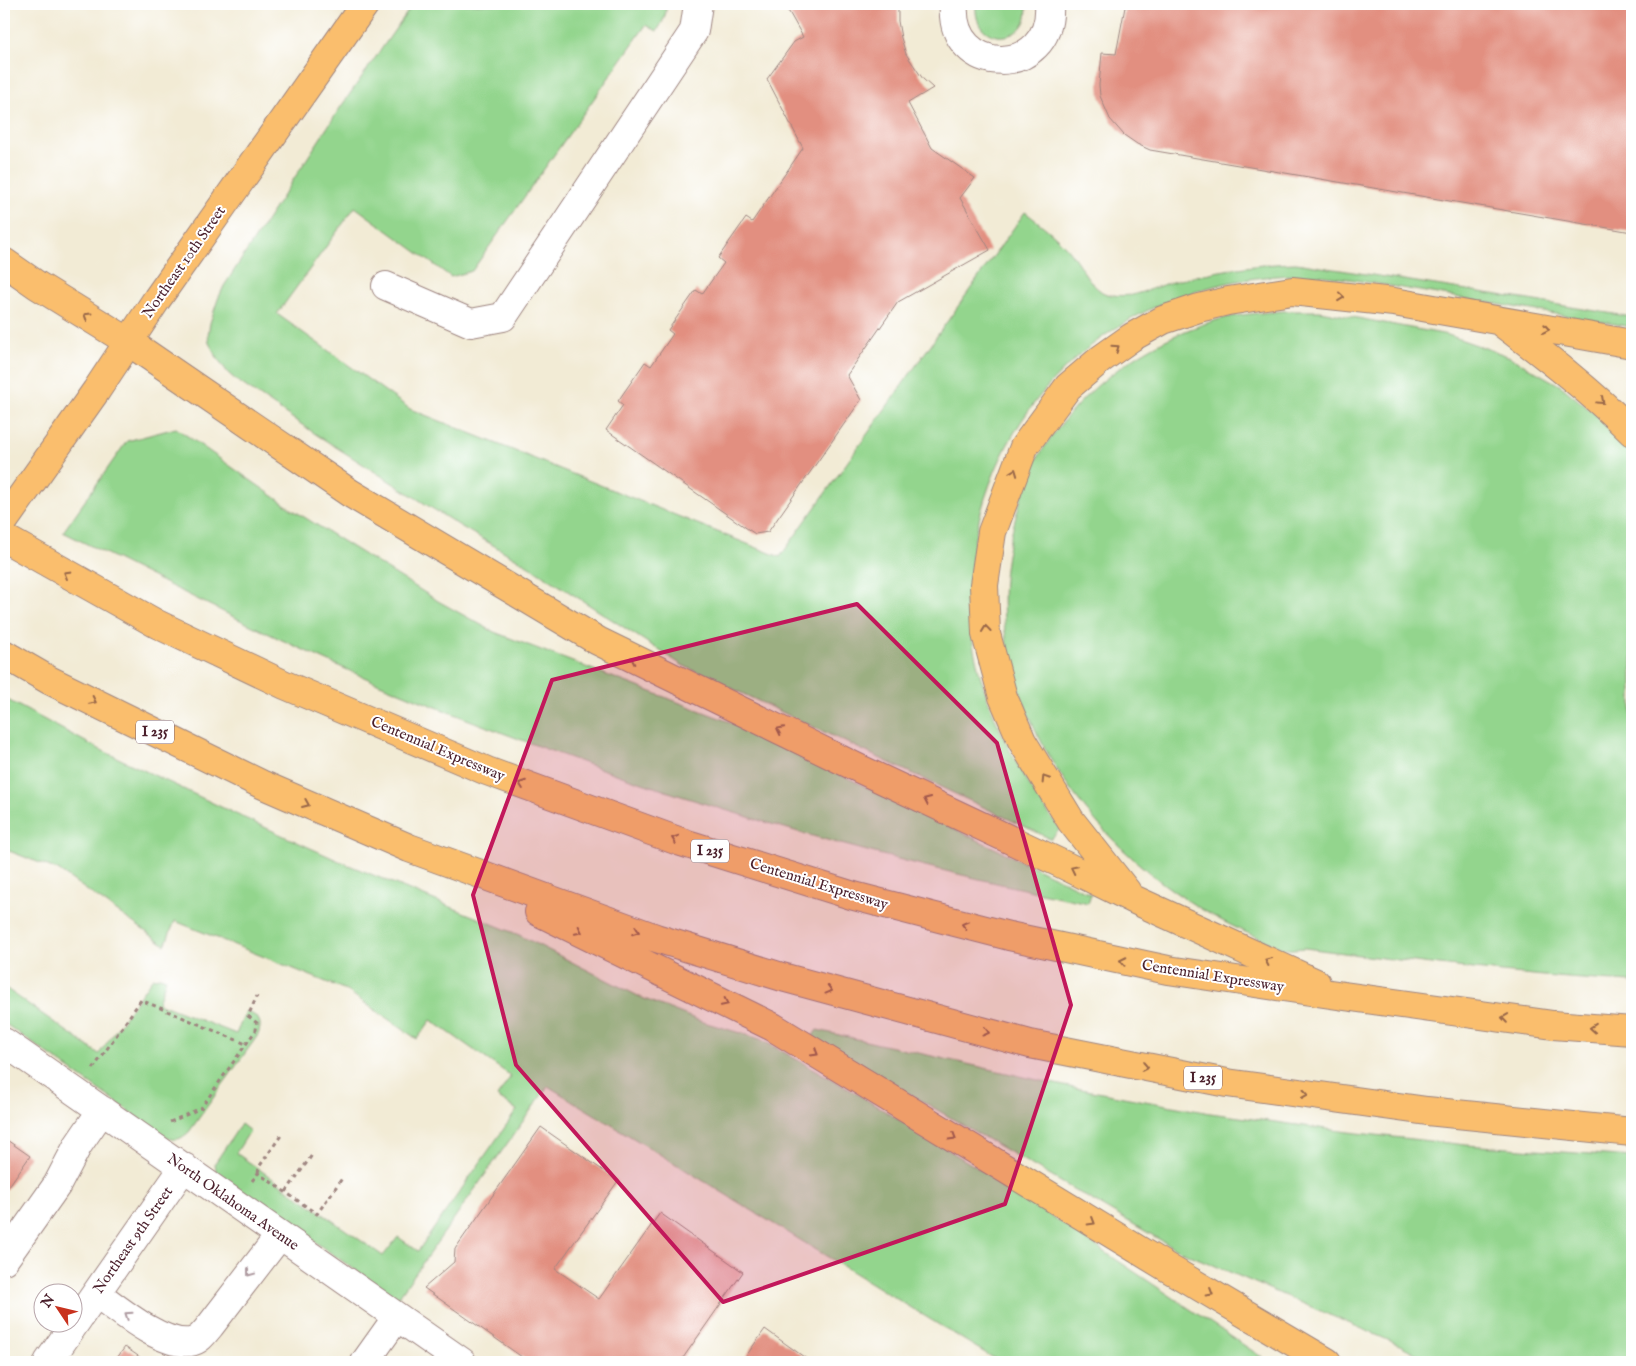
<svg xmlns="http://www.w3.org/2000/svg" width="1636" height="1366" viewBox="0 0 1636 1366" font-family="'IM FELL English',serif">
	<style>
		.green { fill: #93d58d; stroke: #6e7a5c }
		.building { fill: #e28f80 }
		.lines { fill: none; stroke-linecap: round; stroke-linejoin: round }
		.minor-casing { stroke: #9e8580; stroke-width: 30 }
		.major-casing { stroke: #9e8580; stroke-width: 30 }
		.highway-casing { stroke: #9e8580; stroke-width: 30 }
		.path { stroke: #9e8580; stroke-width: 3; stroke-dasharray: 4 4; stroke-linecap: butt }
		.minor { stroke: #fff; stroke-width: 28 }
		.major { stroke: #fabe6d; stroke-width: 28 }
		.highway { stroke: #fabe6d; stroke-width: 28 }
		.oneway { stroke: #996749 }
		.oneway2 { stroke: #ae9aa0 }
		.marked { fill: #c2185b; fill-opacity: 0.2; stroke: #c2185b; stroke-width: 4; stroke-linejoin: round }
		.labels { text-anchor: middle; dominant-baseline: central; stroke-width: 4; stroke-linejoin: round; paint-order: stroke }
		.shield { fill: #fff; stroke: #80626b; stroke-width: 1 }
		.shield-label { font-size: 14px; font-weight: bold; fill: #4a1f2b }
		.street-label { font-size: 15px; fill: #4a1f2b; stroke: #fff }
	</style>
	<rect width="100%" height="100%" fill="#fff"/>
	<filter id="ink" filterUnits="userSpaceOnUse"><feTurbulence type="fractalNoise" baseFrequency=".02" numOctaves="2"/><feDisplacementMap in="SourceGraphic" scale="10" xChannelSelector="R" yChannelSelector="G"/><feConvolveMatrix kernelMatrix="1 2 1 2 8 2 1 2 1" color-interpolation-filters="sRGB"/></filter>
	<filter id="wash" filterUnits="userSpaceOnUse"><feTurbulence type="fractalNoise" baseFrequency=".0096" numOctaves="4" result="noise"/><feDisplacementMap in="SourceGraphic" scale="20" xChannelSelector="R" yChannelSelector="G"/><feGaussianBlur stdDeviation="1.12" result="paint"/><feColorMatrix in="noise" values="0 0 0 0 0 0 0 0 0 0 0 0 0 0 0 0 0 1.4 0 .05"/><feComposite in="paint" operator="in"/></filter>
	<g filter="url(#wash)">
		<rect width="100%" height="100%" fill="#f2ebd5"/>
		<path class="green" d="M 413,4 L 666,4 C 667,15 663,22 657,31 L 646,25 L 472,271 L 451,277 L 355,207 L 277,314 L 410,409 L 780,557 L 1025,212 C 1042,225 1061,239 1073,256 C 1082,268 1089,283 1102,292 C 1109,296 1123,296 1132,295 C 1145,292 1158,286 1172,282 C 1212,271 1254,264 1296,263 L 1480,292 L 1632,317 L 1632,327 L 1349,279 C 1337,278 1324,275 1312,275 C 1159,272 1022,361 981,512 C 971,550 968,581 971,621 C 972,630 972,640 974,650 C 988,717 1019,775 1060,829 L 1051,839 L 682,665 L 529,566 L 460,526 L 317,435 L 236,380 L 228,373 L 218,359 L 209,343 L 208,335 L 210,323 L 218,299 L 224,286 L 340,108 Z
			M 976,4 L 1026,4 C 1034,44 972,50 976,4 Z
			M 1283,311 L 1320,311 L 1448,335 L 1508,356 L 1561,386 L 1595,414 L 1623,442 L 1632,454 L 1632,982 C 1523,977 1414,962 1305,948 C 1299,948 1292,950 1287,949 C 1279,948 1271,943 1264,940 C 1239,930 1217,919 1193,904 C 1112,853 1046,775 1017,683 C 1014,672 1010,662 1008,651 C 1000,607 1002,567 1014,524 C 1020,501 1027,475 1040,454 C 1080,389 1144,341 1217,320 C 1238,314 1261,313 1283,311 Z
			M 176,428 L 293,510 L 438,601 L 494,632 L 730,722 L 1091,894 L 1088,903 C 977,880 867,853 758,820 C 644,786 531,745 421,701 C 299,652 181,591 63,532 L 127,441 Z
			M 4,698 L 97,748 L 240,816 L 339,861 L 519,935 L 642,998 L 700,1021 L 760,1039 L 844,1086 L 1002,1183 L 1269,1362 L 1000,1362 L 548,1086 L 397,1299 L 220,1176 L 216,1171 L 215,1163 L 241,1124 L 250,1131 L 236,1153 L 383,1256 L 398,1237 L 418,1251 L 517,1110 L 497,1097 L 511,1076 L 431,1020 L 417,1039 L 346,990 L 175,921 L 165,945 L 58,870 L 4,849 Z
			M 160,977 L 166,979 L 158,1003 L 236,1034 L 246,1011 C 259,1017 263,1021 258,1035 L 189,1132 C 181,1139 177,1141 167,1138 L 4,1023 L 4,987 L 99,1054 L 149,983 L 153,978 Z
			M 817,1030 L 1064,1086 L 1210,1113 L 1348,1132 L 1466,1145 L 1632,1157 L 1632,1362 L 1432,1362 L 1402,1346 L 1176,1249 L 812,1037 Z"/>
		<g id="blocks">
			<path class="building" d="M 777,4 L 857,4 L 858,6 L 861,4 L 898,4 L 898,21 L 901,38 L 906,54 L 923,79 L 933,88 L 908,103 L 932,148 L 975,178 L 960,198 L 990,250 L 898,302 L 847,375 L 861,400 L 768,532 L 755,534 L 606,430 L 623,405 L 618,401 L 645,362 L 651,366 L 673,334 L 668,330 L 696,290 L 702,294 L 724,263 L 718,258 L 746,218 L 752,222 L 803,148 L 767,79 L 794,42 L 803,37 L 789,12 Z
				M 1153,4 L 1632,4 L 1632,232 L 1150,150 L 1137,144 L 1124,135 L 1110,119 L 1100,96 L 1099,85 L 1102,53 L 1116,54 L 1125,7 Z
				M 541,1127 L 618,1181 L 555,1269 L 599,1299 L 660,1213 L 743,1272 L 683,1358 L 689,1362 L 529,1362 L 424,1288 L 454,1262 L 455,1249 Z
				M 4,1138 L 30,1156 L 4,1193 Z
				M 765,1329 L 811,1362 L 742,1362 Z
				M 125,1347 L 147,1362 L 114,1362 Z"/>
		</g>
	</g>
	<g filter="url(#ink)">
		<use href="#blocks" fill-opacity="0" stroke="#9e8580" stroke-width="1"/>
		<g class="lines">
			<defs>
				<path id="minor" d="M 954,4 C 948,78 1054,79 1049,4
					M 386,286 L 471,323 L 503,317 L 694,31 L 698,4
					M 4,1042 L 462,1362
					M 4,1260 L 57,1185 L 78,1145 L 102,1110
					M 96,1293 C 118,1309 162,1346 190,1342 C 199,1341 205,1332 210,1326 L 280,1235
					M 48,1362 L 184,1167
					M 365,1362 L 397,1317"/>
				<path id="major" d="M 4,262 L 37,285 L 129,342
					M 4,521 L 96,391 L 157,299 L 365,4"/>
				<path id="highway" d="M 1502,323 C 1547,357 1592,392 1632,432
					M 129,342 L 350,493 L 598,641 L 860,769 L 1064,865 L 1133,899 L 1316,983
					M 4,538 L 157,624 L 285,685 L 487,771 L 681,842 L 854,896 L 1009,936 L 1168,970 L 1344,996 L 1553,1025 L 1632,1031
					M 4,654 L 49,680 L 261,784 L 409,848 L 656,938 L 782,977 L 1030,1044 L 1227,1083 L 1427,1111 L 1632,1132
					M 1127,892 L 1071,821 L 1022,741 L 1003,697 L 986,634 L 984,585 L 992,532 L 1024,447 L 1068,387 L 1101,359 L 1132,337 L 1163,320 L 1199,308 L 1228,301 L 1292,291 L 1394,302 L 1632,344
					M 539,912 L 773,1027 L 1168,1268 L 1327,1362"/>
			</defs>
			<use href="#minor" class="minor-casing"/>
			<use href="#major" class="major-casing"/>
			<use href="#highway" class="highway-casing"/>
			<path class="path" d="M 93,1069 L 141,1000 L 246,1044
				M 170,1122 L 201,1108 L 256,1030 L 257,1023 L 248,1016 L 257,996
				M 258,1173 L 259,1167 L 282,1134
				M 252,1181 L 258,1173 L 317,1214 L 343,1177
				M 286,1192 L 312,1155"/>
			<use href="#minor" class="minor"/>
			<use href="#major" class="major"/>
			<use href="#highway" class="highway"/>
		</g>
		<defs><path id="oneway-chevron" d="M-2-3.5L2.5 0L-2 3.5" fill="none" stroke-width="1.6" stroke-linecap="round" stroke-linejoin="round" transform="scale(1.25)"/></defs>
		<g class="oneway">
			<use href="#oneway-chevron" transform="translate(1341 297) rotate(6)"/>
			<use href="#oneway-chevron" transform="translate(87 316) rotate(-148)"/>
			<use href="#oneway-chevron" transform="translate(1546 329) rotate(10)"/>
			<use href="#oneway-chevron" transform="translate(1116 348) rotate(-35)"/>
			<use href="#oneway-chevron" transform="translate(1601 401) rotate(42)"/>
			<use href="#oneway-chevron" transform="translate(1014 472) rotate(-69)"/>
			<use href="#oneway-chevron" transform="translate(67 574) rotate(-150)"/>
			<use href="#oneway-chevron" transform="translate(986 629) rotate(-96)"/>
			<use href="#oneway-chevron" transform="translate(634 659) rotate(-154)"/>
			<use href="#oneway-chevron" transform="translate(93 701) rotate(26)"/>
			<use href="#oneway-chevron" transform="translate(780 730) rotate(-154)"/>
			<use href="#oneway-chevron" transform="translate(1045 779) rotate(-122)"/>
			<use href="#oneway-chevron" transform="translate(522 784) rotate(-160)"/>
			<use href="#oneway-chevron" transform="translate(927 800) rotate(-155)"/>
			<use href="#oneway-chevron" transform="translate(306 804) rotate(23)"/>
			<use href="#oneway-chevron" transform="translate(675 839) rotate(-160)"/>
			<use href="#oneway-chevron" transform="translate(1074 869) rotate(-154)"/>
			<use href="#oneway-chevron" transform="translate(965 925) rotate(-165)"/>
			<use href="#oneway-chevron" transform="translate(579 931) rotate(26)"/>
			<use href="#oneway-chevron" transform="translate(636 931) rotate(20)"/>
			<use href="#oneway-chevron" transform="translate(1123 961) rotate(-168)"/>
			<use href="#oneway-chevron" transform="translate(1268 961) rotate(-155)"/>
			<use href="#oneway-chevron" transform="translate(829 990) rotate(15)"/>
			<use href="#oneway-chevron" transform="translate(725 1003) rotate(26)"/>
			<use href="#oneway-chevron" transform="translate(1505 1018) rotate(-172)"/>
			<use href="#oneway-chevron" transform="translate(1593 1028) rotate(-175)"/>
			<use href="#oneway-chevron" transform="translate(986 1032) rotate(15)"/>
			<use href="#oneway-chevron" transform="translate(815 1053) rotate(31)"/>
			<use href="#oneway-chevron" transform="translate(1145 1067) rotate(11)"/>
			<use href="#oneway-chevron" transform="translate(1305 1094) rotate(8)"/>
			<use href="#oneway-chevron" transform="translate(953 1137) rotate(31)"/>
			<use href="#oneway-chevron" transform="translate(1092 1222) rotate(31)"/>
			<use href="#oneway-chevron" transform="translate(1210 1293) rotate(31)"/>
		</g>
		<g class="oneway2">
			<use href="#oneway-chevron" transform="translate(250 1273) rotate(127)"/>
			<use href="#oneway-chevron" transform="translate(128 1315) rotate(-146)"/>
		</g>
	</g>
	<path class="marked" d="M 857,604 L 997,743 L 1071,1005 L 1005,1204 L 723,1302 L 516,1065 L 473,895 L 552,680 Z"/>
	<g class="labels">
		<g class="shield">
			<rect x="136" y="720.5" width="38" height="23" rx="4"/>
			<rect x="691" y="839.5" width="38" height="23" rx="4"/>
			<rect x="1184" y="1066.5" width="38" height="23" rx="4"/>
		</g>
		<g class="shield-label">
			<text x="155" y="732">I 235</text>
			<text x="710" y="851">I 235</text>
			<text x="1203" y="1078">I 235</text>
		</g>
		<g class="street-label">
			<text transform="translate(184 262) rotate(-55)">Northeast 10th Street</text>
			<text transform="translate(438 749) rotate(23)">Centennial Expressway</text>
			<text transform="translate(819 884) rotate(17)">Centennial Expressway</text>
			<text transform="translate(1213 976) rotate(9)">Centennial Expressway</text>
			<text transform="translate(233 1202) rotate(35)">North Oklahoma Avenue</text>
			<text transform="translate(133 1240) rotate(-55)">Northeast 9th Street</text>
		</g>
	</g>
	<rect width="1636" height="1366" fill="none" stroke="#fff" stroke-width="20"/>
	<g transform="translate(58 1308) rotate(305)"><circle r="24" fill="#ffffff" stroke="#b7a5aa"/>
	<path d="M0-4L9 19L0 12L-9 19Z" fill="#c8321e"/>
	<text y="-8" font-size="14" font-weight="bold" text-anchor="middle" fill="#4a1f2b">N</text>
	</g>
</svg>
